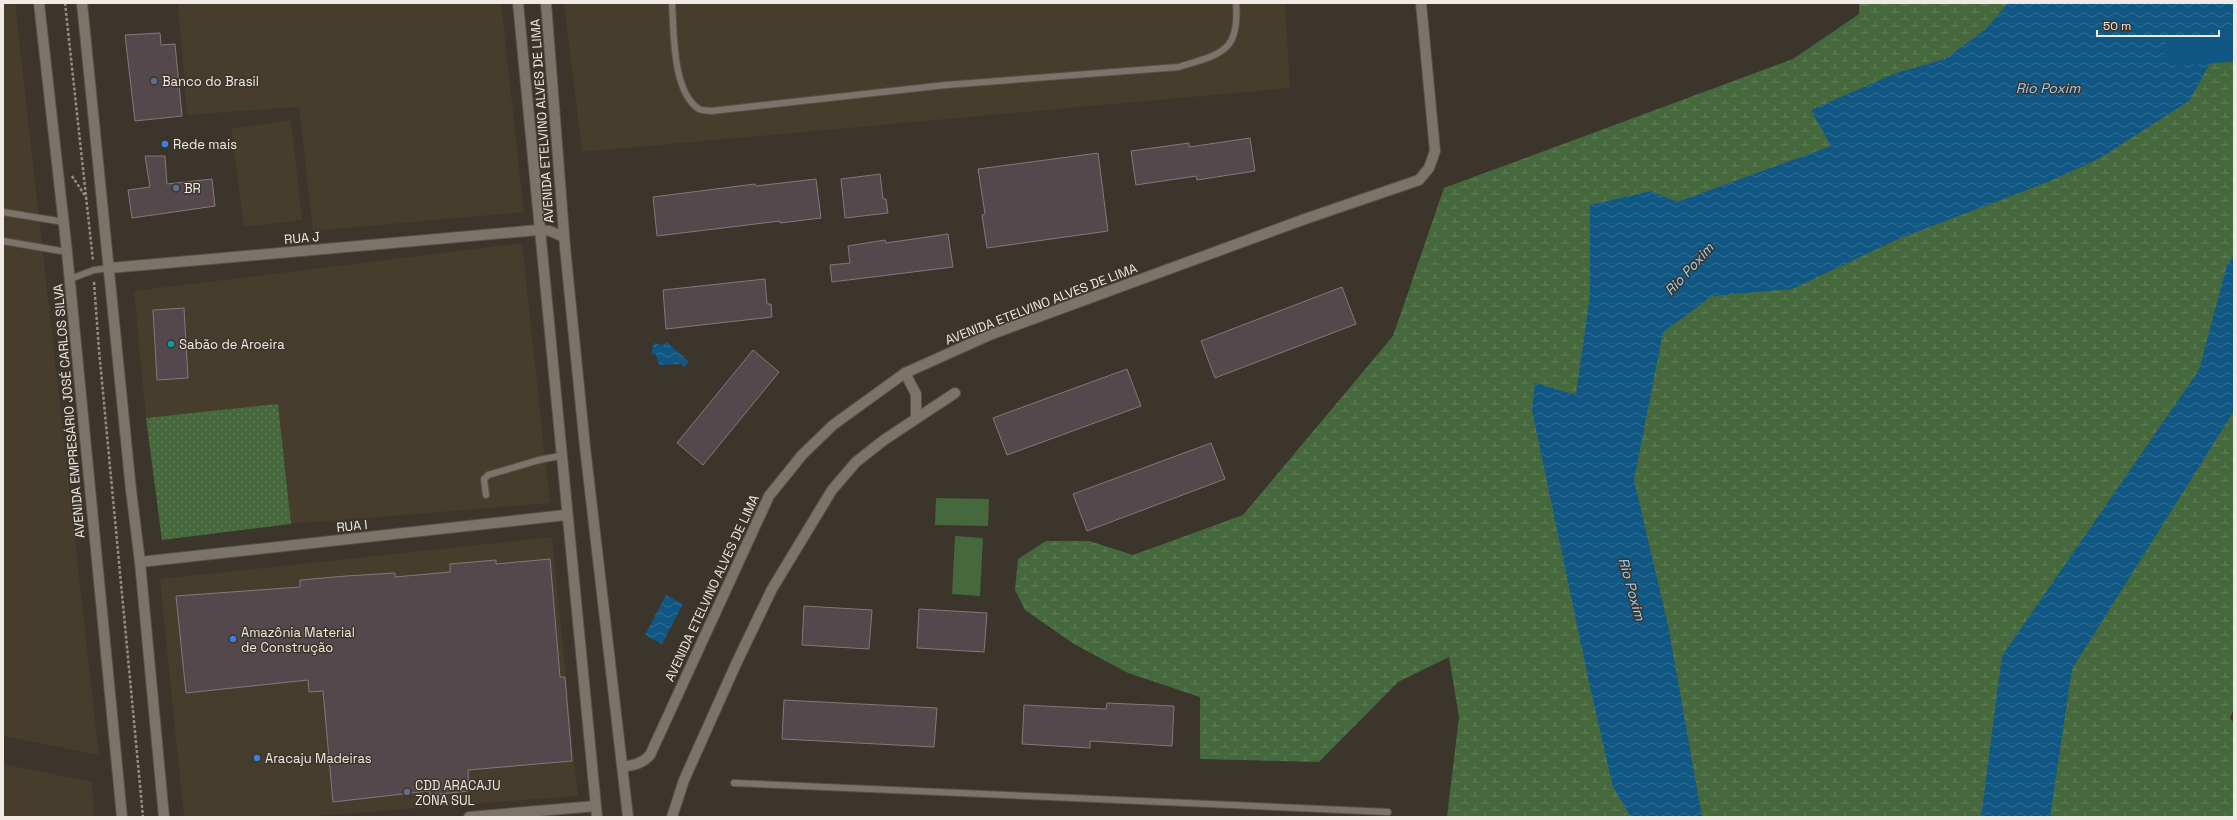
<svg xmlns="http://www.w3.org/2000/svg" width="2237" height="820" viewBox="0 0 2237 820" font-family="'Space Grotesk',sans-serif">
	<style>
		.built { fill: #473d2d }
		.grass { fill: url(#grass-dots) }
		.wetland { fill: url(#wetland-marsh) }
		.park { fill: #45693d }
		.water { fill: url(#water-waves) }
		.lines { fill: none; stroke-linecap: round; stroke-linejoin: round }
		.river { stroke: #105783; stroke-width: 29 }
		.building { fill: #55484d; stroke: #85777d }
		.lane-casing { stroke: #58524a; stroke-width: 8 }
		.street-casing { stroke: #58524a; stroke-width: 12 }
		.secondary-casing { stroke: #58524a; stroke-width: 12 }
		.path { stroke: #938e86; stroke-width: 2.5; stroke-dasharray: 3 2; stroke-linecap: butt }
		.lane { stroke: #7c7469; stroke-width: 6 }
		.street { stroke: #7c7469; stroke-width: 10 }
		.secondary { stroke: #7c7469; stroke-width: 10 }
		.service-dot { fill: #5c6f8a; stroke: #3b352b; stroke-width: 1.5 }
		.shop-dot { fill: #3f7fe0; stroke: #3b352b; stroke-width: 1.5 }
		.culture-dot { fill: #0f9aa8; stroke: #3b352b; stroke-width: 1.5 }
		.labels { text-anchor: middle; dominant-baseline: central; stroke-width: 3; stroke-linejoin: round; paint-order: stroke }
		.poi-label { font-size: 13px; fill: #f0ebe5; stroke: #3b352b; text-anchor: start }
		.street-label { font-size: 13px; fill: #f0ebe5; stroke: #3b352b }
		.water-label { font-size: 14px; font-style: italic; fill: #9bcdf5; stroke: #3b352b }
	</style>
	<defs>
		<pattern id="grass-dots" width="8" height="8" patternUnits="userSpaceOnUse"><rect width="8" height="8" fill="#45693d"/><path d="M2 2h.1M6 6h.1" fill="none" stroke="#607f59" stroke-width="1.8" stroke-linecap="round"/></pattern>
		<pattern id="wetland-marsh" width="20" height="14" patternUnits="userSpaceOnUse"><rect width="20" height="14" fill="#45693d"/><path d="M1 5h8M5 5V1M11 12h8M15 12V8" fill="none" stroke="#607f59"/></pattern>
		<pattern id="water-waves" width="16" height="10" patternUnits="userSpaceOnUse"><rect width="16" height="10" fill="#105783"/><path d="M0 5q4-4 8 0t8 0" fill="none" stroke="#336f94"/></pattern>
	</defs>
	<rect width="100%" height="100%" fill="#3b352b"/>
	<path class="built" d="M 3,3 L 15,3 L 99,755 L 3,736 Z
		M 178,3 L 501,3 L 524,212 L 313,231 L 299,107 L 187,115 Z
		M 564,3 L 1285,3 L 1290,88 L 582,152 Z
		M 291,120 L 302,220 L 244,227 L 231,129 Z
		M 522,243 L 550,503 L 291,524 L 278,405 L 146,418 L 134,291 Z
		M 552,537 L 578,796 L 302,817 L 184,817 L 160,579 Z
		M 3,764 L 92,782 L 94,817 L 3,817 Z"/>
	<path class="grass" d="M 278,404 L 291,524 L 162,540 L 146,418 Z"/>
	<path class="wetland" d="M 1859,3 L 2234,3 L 2234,708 L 2230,718 L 2234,723 L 2234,817 L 1447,817 L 1459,717 L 1449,657 L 1398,682 L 1319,762 L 1200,759 L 1200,697 L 1128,673 L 1074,644 L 1025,610 L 1015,590 L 1018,559 L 1046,541 L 1089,541 L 1133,555 L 1243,515 L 1393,336 L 1444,188 L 1793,59 L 1859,14 Z"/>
	<path class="park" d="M 936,498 L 989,499 L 988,526 L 935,525 Z
		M 955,536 L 983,538 L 980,596 L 952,594 Z"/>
	<path class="water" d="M 2008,3 L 2234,3 L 2234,30 L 2218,49 L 2189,101 L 2100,158 L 2048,182 L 1898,239 L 1792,289 L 1712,296 L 1663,332 L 1634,480 L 1668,625 L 1702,817 L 1631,817 L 1613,787 L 1589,682 L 1532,410 L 1535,383 L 1576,395 L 1590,295 L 1590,205 L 1651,191 L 1677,202 L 1831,146 L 1811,110 L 1896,73 L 1945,59 L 1986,29 Z
		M 2234,256 L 2234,411 L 2072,669 L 2050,817 L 1981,817 L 2002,656 L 2199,370 L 2227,265 Z
		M 667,342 L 689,362 L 684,367 L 681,364 L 659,365 L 656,355 L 651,354 L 654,343 L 663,345 Z
		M 666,595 L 683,604 L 662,644 L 645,635 Z"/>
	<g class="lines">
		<path class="river" d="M 2179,51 L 2234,47"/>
	</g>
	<path class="building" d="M 160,33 L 161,45 L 175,44 L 182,116 L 135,121 L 125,35 Z
		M 1250,138 L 1255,171 L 1197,180 L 1196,176 L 1136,185 L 1131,151 L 1189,143 L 1189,147 Z
		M 1098,153 L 1108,231 L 987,248 L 982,215 L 985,214 L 978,169 Z
		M 145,156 L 165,156 L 167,184 L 212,179 L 215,206 L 132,218 L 128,190 L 150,187 Z
		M 880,174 L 883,199 L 886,199 L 888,213 L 845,218 L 841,179 Z
		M 816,179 L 821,218 L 780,223 L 780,221 L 657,236 L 653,197 L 755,184 L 756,186 Z
		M 948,234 L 953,267 L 832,282 L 830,265 L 850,263 L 848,246 L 885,240 L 886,243 Z
		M 765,279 L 767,304 L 771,304 L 772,317 L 666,329 L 663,290 Z
		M 1342,287 L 1356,324 L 1215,378 L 1201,341 Z
		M 184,308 L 188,378 L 157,380 L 153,310 Z
		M 753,350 L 779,372 L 703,465 L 677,443 Z
		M 1127,369 L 1141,406 L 1007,455 L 993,418 Z
		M 1211,443 L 1225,479 L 1087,531 L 1073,494 Z
		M 550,559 L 560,677 L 565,677 L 572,761 L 468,770 L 469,791 L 430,795 L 429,791 L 333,802 L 323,691 L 309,692 L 308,680 L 186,693 L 176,596 L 300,587 L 300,580 L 346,576 L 395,573 L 395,577 L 450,572 L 450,564 L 496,560 L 496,564 Z
		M 804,606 L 872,610 L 869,649 L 802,645 Z
		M 919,609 L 987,613 L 984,652 L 917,648 Z
		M 784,700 L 937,708 L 934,747 L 782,739 Z
		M 1107,703 L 1174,706 L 1172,746 L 1090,741 L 1090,748 L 1022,744 L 1024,705 L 1106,709 Z"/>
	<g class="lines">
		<defs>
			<path id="lane" d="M 672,3 C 674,31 672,92 699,109 C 702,111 707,110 711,111 L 946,85 L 1179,67 C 1220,54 1240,53 1236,3
				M 3,212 L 64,222
				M 3,241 L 67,252
				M 70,279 L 94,270 L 110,268
				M 486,495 L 484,479 L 488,475 L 539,460 L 560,456
				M 734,783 L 1388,812"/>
			<path id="street" d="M 110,268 L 538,230 L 550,231 L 564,237
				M 905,373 L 992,334 L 1305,219 L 1419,180 L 1429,168 L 1435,151 L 1421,3
				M 140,562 L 566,515
				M 469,817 L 596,806"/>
			<path id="secondary" d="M 39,3 L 67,252 L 122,817
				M 82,3 L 131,490 L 140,562 L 164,817
				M 518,3 L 597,817
				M 546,3 L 565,247 L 585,447 L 628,817
				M 622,767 C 634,765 642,764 650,755 L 769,496 L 802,455 L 833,425 L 905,373 L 916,394 L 916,418
				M 672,817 L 684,780 L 736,664 L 772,589 L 832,490 L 856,462 L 884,440 L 955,393"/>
		</defs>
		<use href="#lane" class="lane-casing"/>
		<use href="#street" class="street-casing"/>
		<use href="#secondary" class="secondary-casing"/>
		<path class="path" d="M 65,3 L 93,261
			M 72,176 L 86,197
			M 94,282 L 99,350 L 143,817"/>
		<use href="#lane" class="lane"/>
		<use href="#street" class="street"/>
		<use href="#secondary" class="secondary"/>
	</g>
	<g class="service-dot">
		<circle cx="154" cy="81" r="4"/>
		<circle cx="176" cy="188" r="4"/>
		<circle cx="407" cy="792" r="4"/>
	</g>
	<g class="shop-dot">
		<circle cx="165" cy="144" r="4"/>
		<circle cx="233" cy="639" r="4"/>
		<circle cx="257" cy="758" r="4"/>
	</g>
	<circle class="culture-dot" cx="171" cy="344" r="4"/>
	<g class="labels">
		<g class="poi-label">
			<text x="162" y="81">Banco do Brasil</text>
			<text x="173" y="144">Rede mais</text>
			<text x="184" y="188">BR</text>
			<text x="179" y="344">Sabão de Aroeira</text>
			<text x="241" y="632">Amazônia Material<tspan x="241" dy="15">de Construção</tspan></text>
			<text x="265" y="758">Aracaju Madeiras</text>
			<text x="415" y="785">CDD ARACAJU<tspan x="415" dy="15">ZONA SUL</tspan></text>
		</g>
		<g class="street-label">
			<text transform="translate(542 121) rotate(-94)">AVENIDA ETELVINO ALVES DE LIMA</text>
			<text transform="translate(302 238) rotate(-5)">RUA J</text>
			<text transform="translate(1041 304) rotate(-21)">AVENIDA ETELVINO ALVES DE LIMA</text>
			<text transform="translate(69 411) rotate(-95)">AVENIDA EMPRESÁRIO JOSÉ CARLOS SILVA</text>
			<text transform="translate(352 526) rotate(-6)">RUA I</text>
			<text transform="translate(712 588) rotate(-65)">AVENIDA ETELVINO ALVES DE LIMA</text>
		</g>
		<g class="water-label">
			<text x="2048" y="88">Rio Poxim</text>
			<text transform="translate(1689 269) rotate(-48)">Rio Poxim</text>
			<text transform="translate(1632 589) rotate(74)">Rio Poxim</text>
		</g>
	</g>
	<rect width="2237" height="820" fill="none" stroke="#f0ebe5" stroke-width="8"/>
	<path d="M2097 30v6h122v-6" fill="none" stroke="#f0ebe5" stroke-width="2"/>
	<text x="2103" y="30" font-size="12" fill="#f0ebe5" stroke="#3b352b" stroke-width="3" paint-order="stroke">50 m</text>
</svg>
